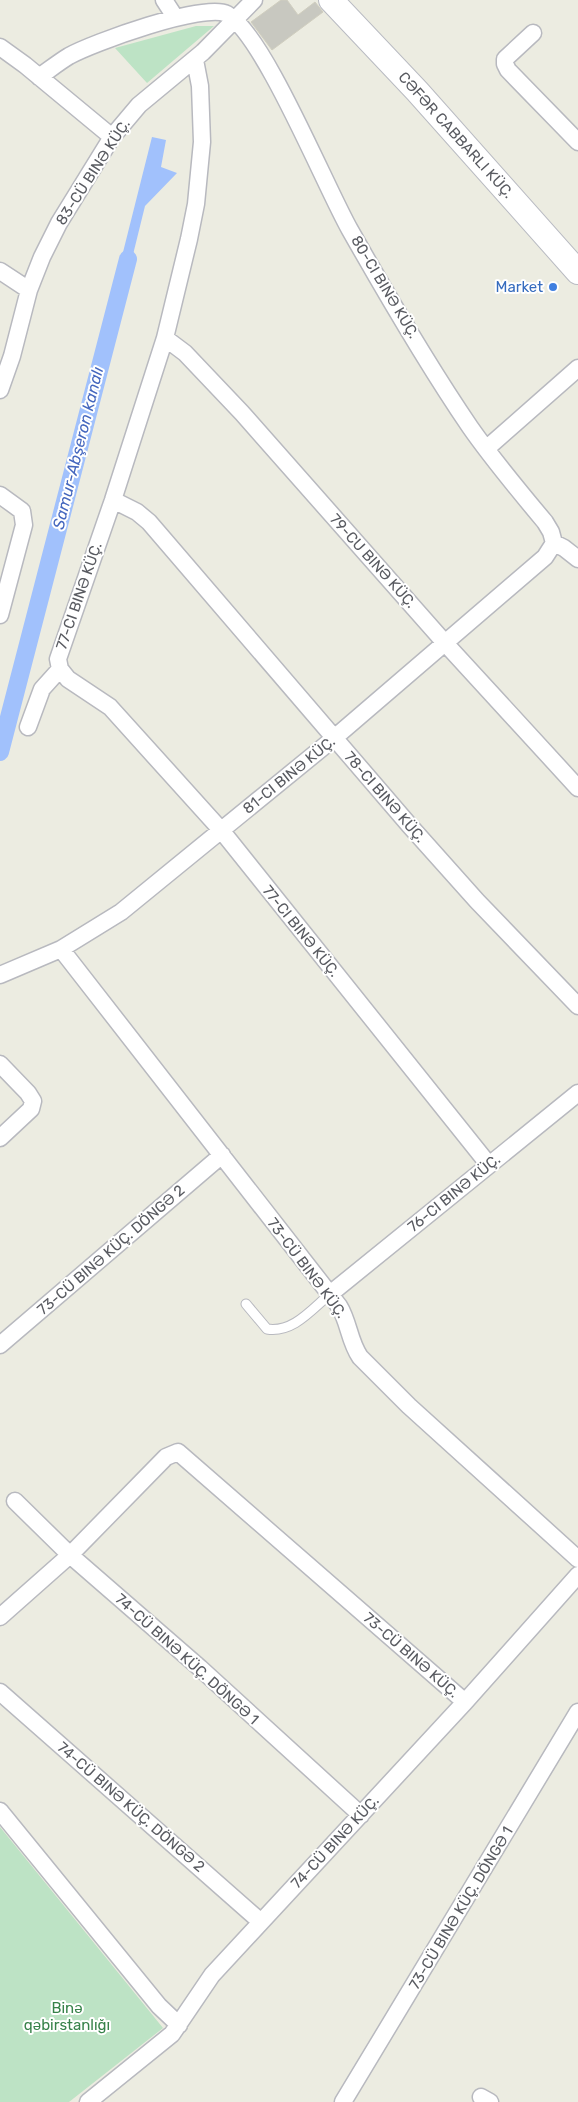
<svg xmlns="http://www.w3.org/2000/svg" width="578" height="2102" viewBox="0 0 578 2102" font-family="Rubik,sans-serif">
	<style>
		.green { fill: #bde3c5 }
		.water { fill: #a1c1fc }
		.lines { fill: none; stroke-linecap: round; stroke-linejoin: round }
		.canal { stroke: #a1c1fc; stroke-width: 18 }
		.building { fill: #c8c8c0; stroke: #d0cebf }
		.lane-casing { stroke: #b8b9bf; stroke-width: 11 }
		.street-casing { stroke: #b8b9bf; stroke-width: 19 }
		.secondary-casing { stroke: #b9bbc2; stroke-width: 26 }
		.lane { stroke: #fff; stroke-width: 9 }
		.street { stroke: #fff; stroke-width: 16 }
		.secondary { stroke: #fff; stroke-width: 24 }
		.shop-dot { fill: #3f7fe0; stroke: #fff; stroke-width: 2 }
		.labels { text-anchor: middle; dominant-baseline: central; stroke-width: 4; stroke-linejoin: round; paint-order: stroke }
		.street-label { font-size: 15px; fill: #595b61; stroke: #fff }
		.shop-label { font-size: 15px; fill: #366cbe; stroke: #fff; text-anchor: end }
		.park-label { font-size: 15px; fill: #37824a; stroke: #fff }
		.water-label { font-size: 16px; font-style: italic; fill: #4567be; stroke: #fff }
	</style>
	<rect width="100%" height="100%" fill="#ecece1"/>
	<path class="green" d="M 196,26 L 214,26 L 147,83 L 115,48 Z
		M 0,1827 L 163,2028 L 69,2102 L 0,2102 Z"/>
	<path class="water" d="M 152,137 L 166,140 L 161,167 L 177,173 L 145,206 L 126,283 L 116,280 Z"/>
	<g class="lines">
		<path class="canal" d="M 0,752 L 128,259"/>
	</g>
	<path class="building" d="M 281,0 L 287,0 L 298,15 L 315,2 L 323,12 L 272,50 L 251,22 Z"/>
	<g class="lines">
		<defs>
			<path id="lane" d="M 246,1304 L 267,1329 C 293,1333 311,1310 330,1294"/>
			<path id="street" d="M 164,0 L 175,17
				M 533,33 L 505,59 L 505,64 L 508,70 L 578,142
				M 0,47 L 25,65 L 112,137
				M 195,60 L 200,86 L 202,142 L 196,204 L 189,239 L 165,338 L 113,500 L 58,659 L 60,669 L 68,679 L 110,707 L 221,830 L 489,1165
				M 39,77 C 49,70 59,62 69,56 C 92,43 205,2 227,14 C 264,35 325,186 350,230 C 388,297 427,364 470,427 C 493,460 519,491 545,522 L 551,532 L 554,543
				M 0,271 L 29,290
				M 165,338 L 185,353 L 242,413 L 445,643 L 578,788
				M 0,390 L 12,356 L 29,290 L 42,257 L 59,223 L 112,137 L 139,105 L 203,52 L 254,0
				M 486,449 L 578,368
				M 0,495 L 22,511 L 24,525 L 0,615
				M 113,500 L 137,512 L 149,522 L 410,826 L 477,901 L 578,1006
				M 554,543 L 564,548 L 578,559
				M 28,727 L 42,689 L 60,669
				M 61,949 L 339,1306 C 349,1322 349,1341 360,1357 L 409,1406 L 578,1559
				M 0,975 L 61,949 L 121,912 L 333,739 L 545,557 L 554,543
				M 0,1064 L 28,1093 L 33,1101 L 31,1109 L 0,1138
				M 330,1294 L 578,1093
				M 0,1345 L 222,1155
				M 15,1501 L 70,1555 L 200,1668 L 361,1815
				M 0,1617 L 70,1555 L 166,1457 L 178,1452 L 465,1702
				M 0,1692 L 261,1922
				M 0,1811 L 159,2006 L 179,2025
				M 481,2097 L 490,2102
				M 88,2102 L 172,2034 L 212,1975 L 465,1702 L 578,1575
				M 343,2102 L 578,1712"/>
			<path id="secondary" d="M 331,0 L 417,91 L 578,272"/>
		</defs>
		<use href="#lane" class="lane-casing"/>
		<use href="#street" class="street-casing"/>
		<use href="#secondary" class="secondary-casing"/>
		<use href="#lane" class="lane"/>
		<use href="#street" class="street"/>
		<use href="#secondary" class="secondary"/>
	</g>
	<circle class="shop-dot" cx="553" cy="287" r="5"/>
	<g class="labels">
		<g class="street-label">
			<text transform="translate(456 135) rotate(48)">CƏFƏR CABBARLI KÜÇ.</text>
			<text transform="translate(93 172) rotate(-57)">83-CÜ BINƏ KÜÇ.</text>
			<text transform="translate(385 287) rotate(59)">80-CI BINƏ KÜÇ.</text>
			<text transform="translate(373 561) rotate(48)">79-CU BINƏ KÜÇ.</text>
			<text transform="translate(79 596) rotate(-71)">77-CI BINƏ KÜÇ.</text>
			<text transform="translate(289 775) rotate(-39)">81-CI BINƏ KÜÇ.</text>
			<text transform="translate(385 797) rotate(49)">78-CI BINƏ KÜÇ.</text>
			<text transform="translate(301 931) rotate(51)">77-CI BINƏ KÜÇ.</text>
			<text transform="translate(454 1193) rotate(-39)">76-CI BINƏ KÜÇ.</text>
			<text transform="translate(111 1250) rotate(-41)">73-CÜ BINƏ KÜÇ. DÖNGƏ 2</text>
			<text transform="translate(307 1268) rotate(53)">73-CÜ BINƏ KÜÇ.</text>
			<text transform="translate(411 1655) rotate(41)">73-CÜ BINƏ KÜÇ.</text>
			<text transform="translate(187 1659) rotate(42)">74-CÜ BINƏ KÜÇ. DÖNGƏ 1</text>
			<text transform="translate(131 1807) rotate(41)">74-CÜ BINƏ KÜÇ. DÖNGƏ 2</text>
			<text transform="translate(335 1842) rotate(-47)">74-CÜ BINƏ KÜÇ.</text>
			<text transform="translate(461 1908) rotate(-59)">73-CÜ BINƏ KÜÇ. DÖNGƏ 1</text>
		</g>
		<g class="shop-label">
			<text x="543" y="287">Market</text>
		</g>
		<g class="park-label">
			<text x="67" y="2008">Binə<tspan x="67" dy="17">qəbirstanlığı</tspan></text>
		</g>
		<g class="water-label">
			<text transform="translate(78 448) rotate(-76)">Samur-Abşeron kanalı</text>
		</g>
	</g>
</svg>
